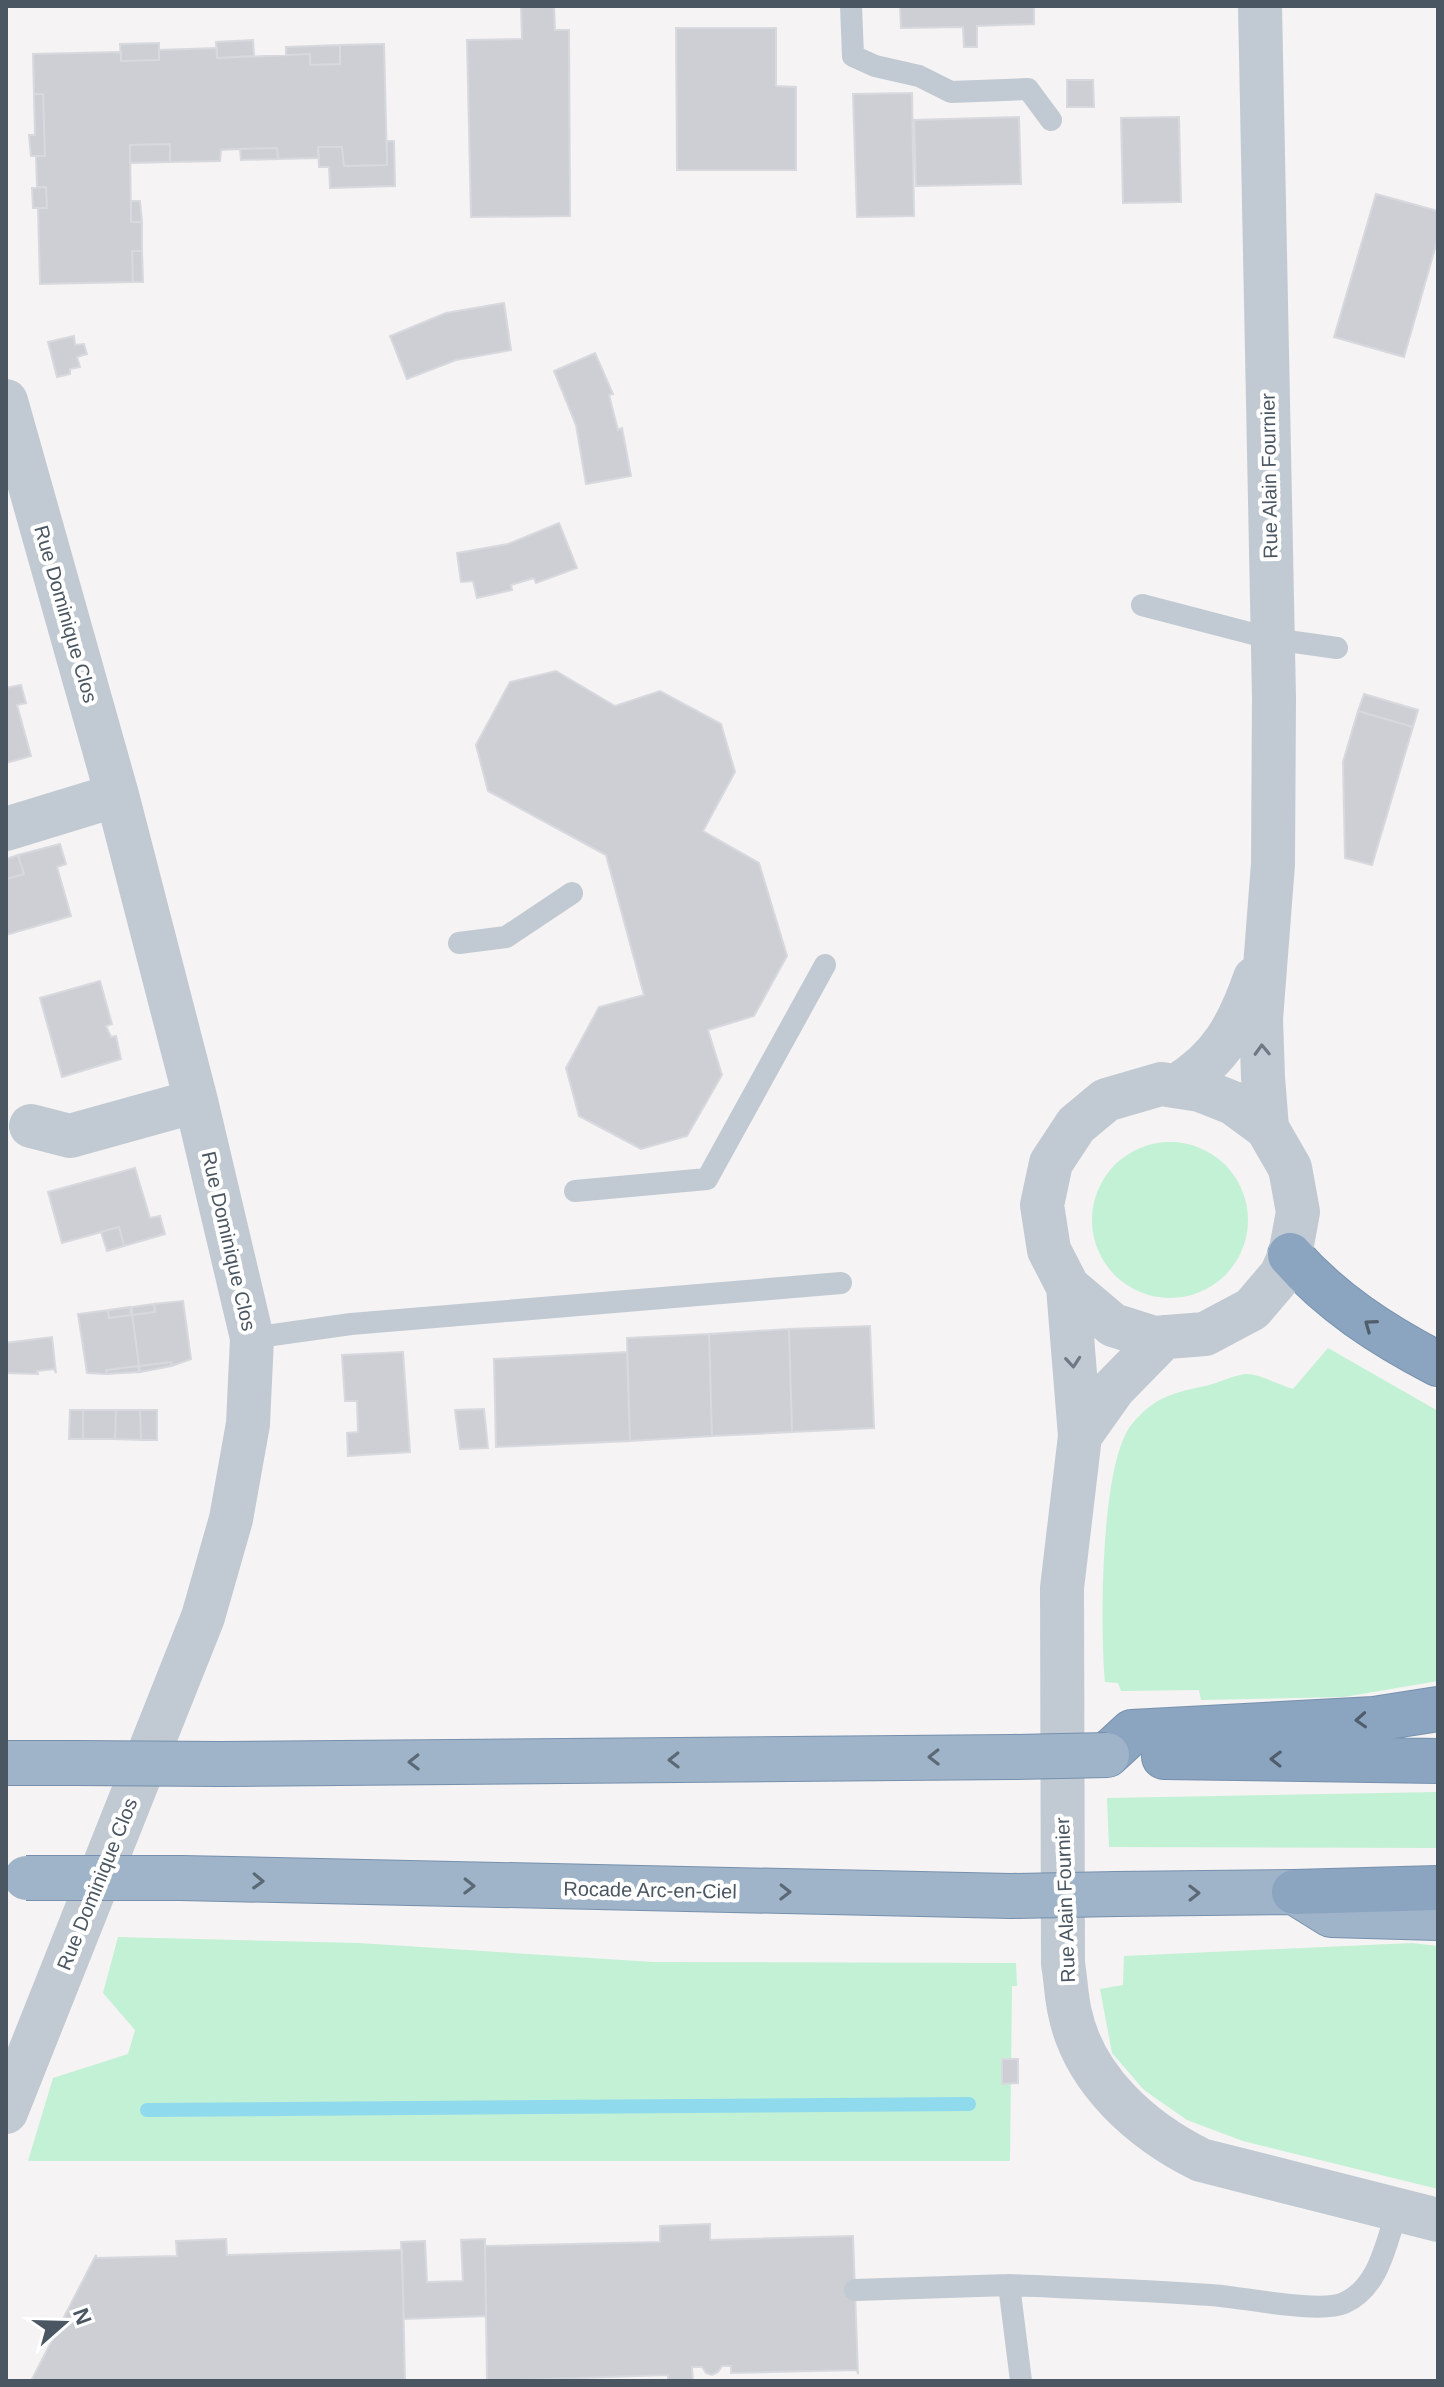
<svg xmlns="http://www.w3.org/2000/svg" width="1444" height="2387" viewBox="0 0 1444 2387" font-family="Helvetica,sans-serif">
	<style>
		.green { fill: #c3f1d5 }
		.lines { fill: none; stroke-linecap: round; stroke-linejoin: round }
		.stream { stroke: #90daee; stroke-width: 14 }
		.building { fill: #cdcfd5; stroke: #d7d9de; stroke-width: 2 }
		.trunk-casing { stroke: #7690ad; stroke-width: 46 }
		.motorway-casing { stroke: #7690ad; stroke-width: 46 }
		.service { stroke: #c1cad2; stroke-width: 22 }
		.minor { stroke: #c1cad2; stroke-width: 44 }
		.trunk { stroke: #9fb4c9; stroke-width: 44 }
		.motorway { stroke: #8ba5c1; stroke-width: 44 }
		.trunk-bridge-casing { stroke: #7690ad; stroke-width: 46; stroke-linecap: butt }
		.trunk-bridge { stroke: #9fb4c9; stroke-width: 44 }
		.oneway { stroke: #6e7983 }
		.oneway2 { stroke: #505e6b }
		.oneway3 { stroke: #5b6976 }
		.labels { text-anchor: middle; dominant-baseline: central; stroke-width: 8; stroke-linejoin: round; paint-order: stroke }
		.street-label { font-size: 20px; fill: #4a5661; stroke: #fff }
	</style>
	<rect width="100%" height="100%" fill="#f5f3f3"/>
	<path class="green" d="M1092 1220a78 78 0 1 1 156 0a78 78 0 1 1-156 0Z
		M 1328,1348 L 1438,1411 L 1438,1681 L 1344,1697 L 1201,1700 L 1199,1690 L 1121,1691 L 1118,1683 L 1105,1682 C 1100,1630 1100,1462 1132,1424 C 1154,1397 1173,1393 1205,1386 C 1219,1383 1233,1375 1246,1374 C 1260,1374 1279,1385 1293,1389 Z
		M 1438,1792 L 1438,1848 L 1109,1847 L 1107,1798 Z
		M 118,1937 L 359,1943 L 653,1962 L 1016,1963 L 1017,1986 L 1012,1986 L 1010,2161 L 28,2161 L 53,2078 L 128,2054 L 135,2030 L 103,1993 Z
		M 1412,1943 L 1438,1946 L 1438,2189 L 1243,2141 L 1187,2120 L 1144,2090 L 1112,2053 L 1100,1989 L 1123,1985 L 1124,1956 Z"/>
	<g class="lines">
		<path class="stream" d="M 147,2110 L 969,2104"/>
	</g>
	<path class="building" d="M 521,6 L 554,6 L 555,30 L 569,30 L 570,216 L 471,217 L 467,40 L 522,39 Z
		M 900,6 L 1034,6 L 1034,24 L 977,26 L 977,47 L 964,47 L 963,27 L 901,28 Z
		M 676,28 L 776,28 L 776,86 L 796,87 L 796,170 L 677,170 Z
		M 253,40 L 254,56 L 217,58 L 216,42 Z
		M 159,43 L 159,60 L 121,61 L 120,44 Z
		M 384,44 L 387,165 L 344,166 L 342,147 L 318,147 L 319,158 L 278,159 L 277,148 L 240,149 L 221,150 L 220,161 L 170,162 L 170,144 L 130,145 L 131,222 L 142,222 L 142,251 L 132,251 L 133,282 L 40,284 L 38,208 L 47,208 L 46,187 L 37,187 L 36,156 L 45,156 L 43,94 L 34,94 L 33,54 L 121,52 L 121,61 L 159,60 L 159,50 L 217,48 L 217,58 L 310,54 L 310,65 L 340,64 L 340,45 Z
		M 340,45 L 340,64 L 310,65 L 310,54 L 286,55 L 286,47 Z
		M 1067,80 L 1093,80 L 1094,107 L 1067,107 Z
		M 912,93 L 914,216 L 857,217 L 853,94 Z
		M 34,94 L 43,94 L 45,156 L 31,156 L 29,135 L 35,135 Z
		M 1019,117 L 1021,184 L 916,186 L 914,120 Z
		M 1179,117 L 1181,202 L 1123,203 L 1121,118 Z
		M 387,141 L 394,141 L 395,186 L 330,188 L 329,167 L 319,167 L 318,147 L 342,147 L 344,166 L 387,165 Z
		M 170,144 L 170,162 L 130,163 L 130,145 Z
		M 277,148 L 278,159 L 241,160 L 240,149 Z
		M 46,187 L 47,208 L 33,208 L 32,188 Z
		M 1376,194 L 1438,211 L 1438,238 L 1404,357 L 1334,337 Z
		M 131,201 L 140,201 L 142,222 L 131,222 Z
		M 132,251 L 142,251 L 143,282 L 133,282 Z
		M 504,303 L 511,350 L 456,360 L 407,379 L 390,336 L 446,313 Z
		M 74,336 L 75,345 L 84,344 L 87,354 L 77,357 L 80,367 L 70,369 L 70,374 L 57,377 L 48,342 Z
		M 595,353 L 613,394 L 609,395 L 618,430 L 622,428 L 631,476 L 586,484 L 576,425 L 554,371 Z
		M 559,523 L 577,568 L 536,583 L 534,578 L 511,585 L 512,590 L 477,598 L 473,581 L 461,582 L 457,553 L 508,544 Z
		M 556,671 L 615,706 L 660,691 L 721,724 L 735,772 L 703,831 L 759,863 L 787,956 L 754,1016 L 708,1030 L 722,1075 L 687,1136 L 641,1149 L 579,1116 L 566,1068 L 599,1007 L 644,995 L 606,855 L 488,791 L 476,745 L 510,682 Z
		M 21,685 L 26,703 L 17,705 L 31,756 L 6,763 L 6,688 Z
		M 1364,694 L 1418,710 L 1413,727 L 1358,711 Z
		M 1358,711 L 1413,727 L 1372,865 L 1345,858 L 1343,762 Z
		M 60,844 L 66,864 L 57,867 L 71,916 L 6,935 L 6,879 L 24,874 L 18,855 Z
		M 18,855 L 24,874 L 7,879 L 6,859 Z
		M 100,981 L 112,1024 L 106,1026 L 111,1037 L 116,1036 L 121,1059 L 62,1077 L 40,998 Z
		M 135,1168 L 150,1218 L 160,1216 L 165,1234 L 124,1246 L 119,1227 L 62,1243 L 48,1192 Z
		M 119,1227 L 124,1246 L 107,1251 L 101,1232 Z
		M 183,1301 L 191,1359 L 172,1366 L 171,1362 L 139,1366 L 140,1372 L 131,1307 L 132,1315 L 155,1312 L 154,1304 Z
		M 154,1304 L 155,1312 L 132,1315 L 132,1307 Z
		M 130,1307 L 131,1315 L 109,1318 L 108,1310 Z
		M 131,1307 L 140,1372 L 138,1366 L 106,1370 L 107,1374 L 87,1373 L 78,1314 L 108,1310 L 109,1318 L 131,1315 Z
		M 870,1326 L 874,1428 L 792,1432 L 789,1329 Z
		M 789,1329 L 792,1432 L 712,1436 L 709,1334 Z
		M 709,1334 L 712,1436 L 630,1441 L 627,1338 Z
		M 52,1337 L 56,1373 L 54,1369 L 37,1371 L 38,1374 L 6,1373 L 6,1343 Z
		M 403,1352 L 410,1452 L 348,1456 L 347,1433 L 358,1432 L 357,1401 L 345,1401 L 342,1355 Z
		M 627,1352 L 630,1441 L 496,1447 L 494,1359 Z
		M 171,1362 L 172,1366 L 140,1372 L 139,1366 Z
		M 138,1366 L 139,1372 L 107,1374 L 106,1370 Z
		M 484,1409 L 488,1448 L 460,1449 L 455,1410 Z
		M 70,1410 L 83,1410 L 83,1439 L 69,1439 Z
		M 83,1410 L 116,1410 L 115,1439 L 83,1439 Z
		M 116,1410 L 140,1410 L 141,1440 L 115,1439 Z
		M 140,1410 L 157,1410 L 157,1440 L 141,1440 Z
		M 1002,2059 L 1018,2059 L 1018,2083 L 1002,2084 Z
		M 710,2224 L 710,2240 L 853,2236 L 858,2374 L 857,2370 L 731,2373 L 731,2366 L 722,2366 L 718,2372 L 712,2375 L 706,2373 L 702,2367 L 692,2367 L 693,2381 L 668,2381 L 668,2375 L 487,2381 L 485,2246 L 660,2242 L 660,2226 Z
		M 226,2239 L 227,2255 L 402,2250 L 405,2381 L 31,2381 L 96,2255 L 96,2258 L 177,2256 L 176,2241 Z
		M 485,2239 L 486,2316 L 404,2319 L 401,2242 L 425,2241 L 427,2282 L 463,2281 L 461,2240 Z"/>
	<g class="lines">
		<defs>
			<path id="trunk" d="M 6,1763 L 75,1763
				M 220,1764 L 1012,1757
				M 181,1878 L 1011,1896
				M 1116,1894 L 1294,1892 L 1331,1915 L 1438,1918"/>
			<path id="motorway" d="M 1290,1255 C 1331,1302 1382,1335 1438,1364
				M 1107,1755 L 1132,1732 L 1374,1719 L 1438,1709
				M 1164,1757 L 1438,1761
				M 1294,1892 L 1438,1888"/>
		</defs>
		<use href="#trunk" class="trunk-casing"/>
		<use href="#motorway" class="motorway-casing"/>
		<path class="service" d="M 851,6 L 853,56 L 875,66 L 919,76 L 951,92 L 1028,89 L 1051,120
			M 1142,605 L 1273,639 L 1337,648
			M 459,943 L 506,937 L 572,893
			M 575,1191 L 707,1179 L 825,965
			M 252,1338 L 351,1324 L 841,1283
			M 855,2290 L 1009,2285
			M 1021,2381 L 1009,2285 C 1076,2288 1144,2290 1211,2295 C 1242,2297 1319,2314 1344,2303 C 1379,2288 1386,2243 1397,2211"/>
		<path class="minor" d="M 1260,6 L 1274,698 L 1273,864 L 1261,1019 L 1263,1077 L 1267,1128 L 1290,1168 L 1298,1212 L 1290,1255 L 1281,1275 L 1252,1309 L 1205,1334 L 1154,1338 L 1113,1325 L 1068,1287 L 1049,1250 L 1042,1205 L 1051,1163 L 1076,1125 L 1106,1100 L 1161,1084 L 1200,1090 L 1233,1103 L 1267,1128
			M 6,401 L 117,795 L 196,1101 L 252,1338 L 248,1424 L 231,1519 L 203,1617 L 6,2112
			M 6,829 L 117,795
			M 1176,1086 C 1221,1059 1238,1026 1255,978
			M 31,1126 L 70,1136 L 196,1101
			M 1068,1287 L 1080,1436 L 1062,1588 L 1063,1964 C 1066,1980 1066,1997 1070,2013 C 1084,2080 1142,2131 1201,2160 L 1438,2220
			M 1080,1436 L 1114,1388 L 1164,1337"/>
		<use href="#trunk" class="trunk"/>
		<use href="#motorway" class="motorway"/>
		<defs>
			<path id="trunk-bridge" d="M 1012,1757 L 1107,1755
				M 75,1763 L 220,1764
				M 26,1878 L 181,1878
				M 1011,1896 L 1116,1894"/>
		</defs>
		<use href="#trunk-bridge" class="trunk-bridge-casing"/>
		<use href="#trunk-bridge" class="trunk-bridge"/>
	</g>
	<defs><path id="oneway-chevron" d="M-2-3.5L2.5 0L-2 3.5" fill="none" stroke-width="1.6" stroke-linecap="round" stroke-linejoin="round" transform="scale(2)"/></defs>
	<g class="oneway">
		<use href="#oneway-chevron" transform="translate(1262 1050) rotate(-92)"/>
		<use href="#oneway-chevron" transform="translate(1073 1362) rotate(85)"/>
	</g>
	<g class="oneway2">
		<use href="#oneway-chevron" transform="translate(1370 1325) rotate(-144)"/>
		<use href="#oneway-chevron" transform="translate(1361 1720) rotate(177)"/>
		<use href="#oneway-chevron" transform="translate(1276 1759) rotate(-179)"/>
	</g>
	<g class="oneway3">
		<use href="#oneway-chevron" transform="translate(934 1757) rotate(179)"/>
		<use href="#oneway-chevron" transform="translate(674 1760) rotate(179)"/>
		<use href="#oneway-chevron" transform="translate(414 1762) rotate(179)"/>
		<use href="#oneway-chevron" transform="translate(258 1881) rotate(2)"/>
		<use href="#oneway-chevron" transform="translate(469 1886) rotate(1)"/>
		<use href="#oneway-chevron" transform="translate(785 1892) rotate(1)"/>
		<use href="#oneway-chevron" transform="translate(1194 1893) rotate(-1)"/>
	</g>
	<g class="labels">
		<g class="street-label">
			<text transform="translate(1269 476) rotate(-91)">Rue Alain Fournier</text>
			<text transform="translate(66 614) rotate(74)">Rue Dominique Clos</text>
			<text transform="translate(229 1241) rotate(77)">Rue Dominique Clos</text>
			<text transform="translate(97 1884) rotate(-68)">Rue Dominique Clos</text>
			<text transform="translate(650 1890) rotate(1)">Rocade Arc-en-Ciel</text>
			<text transform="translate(1065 1900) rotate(-92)">Rue Alain Fournier</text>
		</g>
	</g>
	<rect width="1444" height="2387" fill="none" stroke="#4a5661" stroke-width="16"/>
	<g transform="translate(64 2323) rotate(70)" stroke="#ffffff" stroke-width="6" paint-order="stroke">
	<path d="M0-6L14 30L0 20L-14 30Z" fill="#4a5661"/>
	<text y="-12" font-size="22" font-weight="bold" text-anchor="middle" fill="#4a5661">N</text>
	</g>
</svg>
